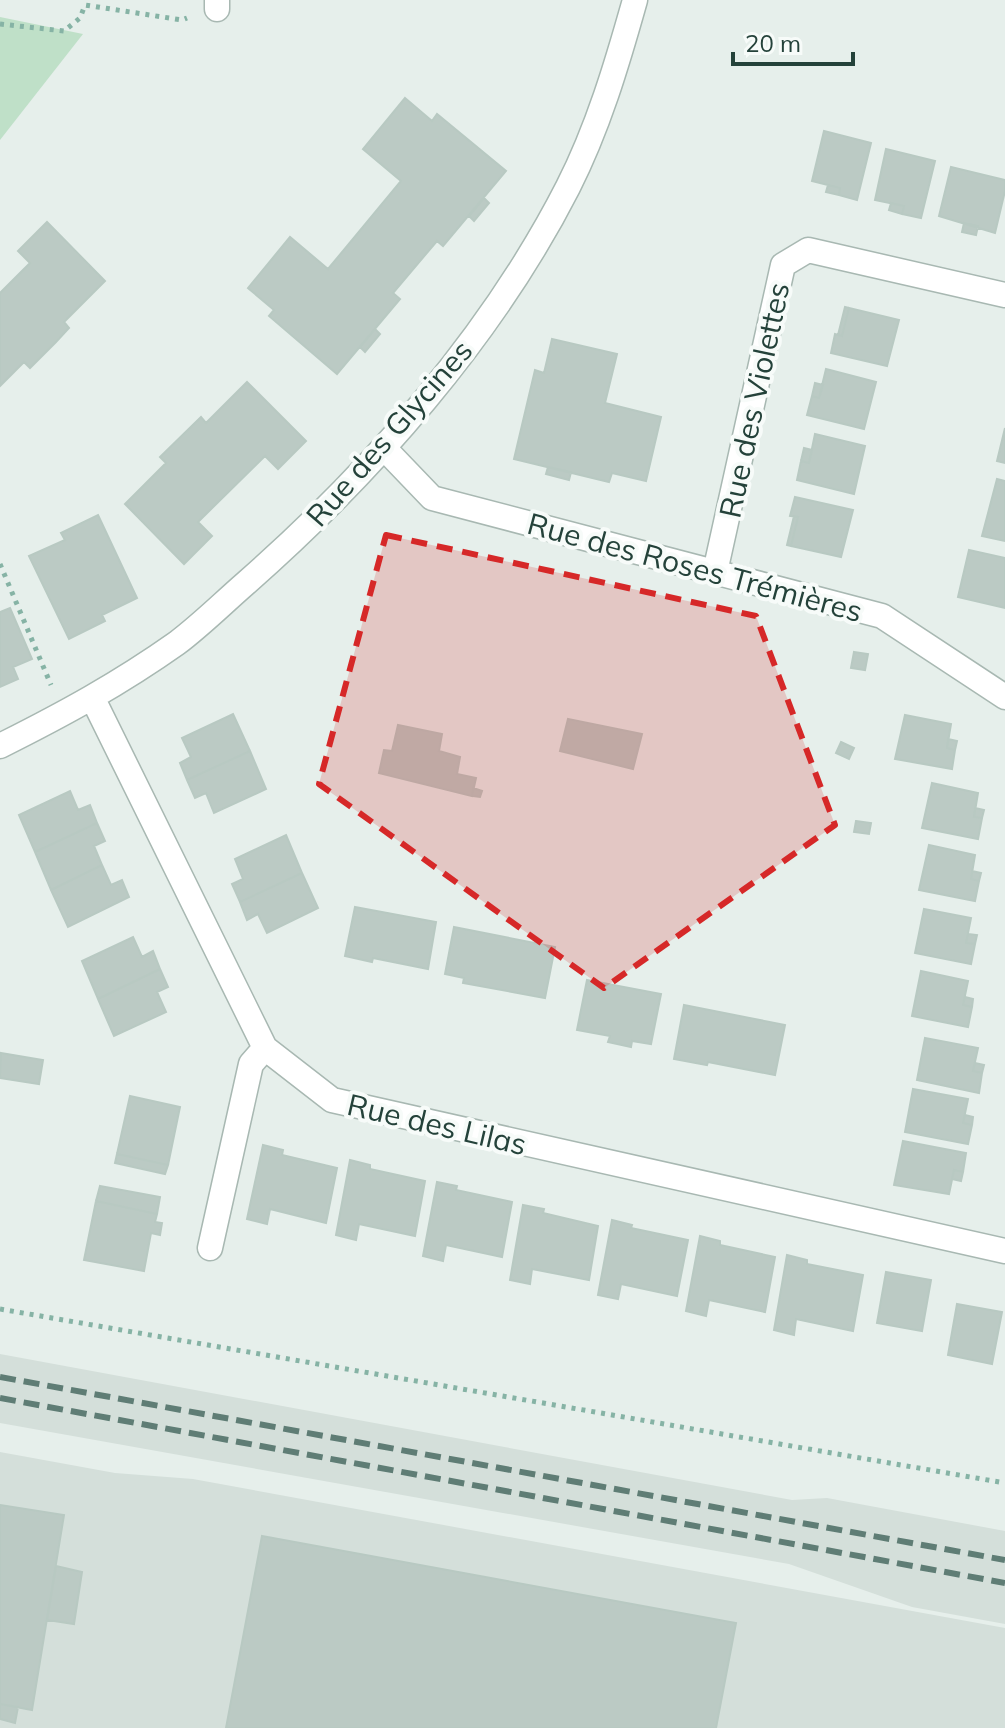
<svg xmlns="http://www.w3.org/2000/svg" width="1005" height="1728" viewBox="0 0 1005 1728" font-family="Mulish,sans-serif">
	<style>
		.built { fill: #d4dfda }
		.green { fill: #bfe0c8 }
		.building { fill: #bbcac4; stroke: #b8c9c2; stroke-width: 2 }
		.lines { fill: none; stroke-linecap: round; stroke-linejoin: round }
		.street-casing { stroke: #a8b8b2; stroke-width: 27 }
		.path { stroke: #86b3a5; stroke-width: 5; stroke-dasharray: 4 6; stroke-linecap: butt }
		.street { stroke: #fff; stroke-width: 24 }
		.rail { stroke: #5f7d75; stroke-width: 6; stroke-dasharray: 16 8; stroke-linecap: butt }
		.marked { fill: #d62828; fill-opacity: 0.2; stroke: #d62828; stroke-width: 6; stroke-dasharray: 16 10; stroke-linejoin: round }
		.labels { text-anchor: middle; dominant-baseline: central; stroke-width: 8; stroke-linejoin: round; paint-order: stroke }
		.street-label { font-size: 30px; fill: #24423a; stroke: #f7fbf9 }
	</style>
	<rect width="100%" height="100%" fill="#e6efeb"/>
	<path class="built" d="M 0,1354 L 792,1500 L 827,1498 L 1005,1531 L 1005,1624 L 912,1607 L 789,1564 L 0,1423 Z
		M 0,1452 L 115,1473 L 193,1479 L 1005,1628 L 1005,1728 L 0,1728 Z"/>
	<path class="green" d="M 0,17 L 83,34 L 0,140 Z"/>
	<path class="building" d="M 405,98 L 432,121 L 437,114 L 506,171 L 443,246 L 437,241 L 393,293 L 400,299 L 337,374 L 269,316 L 274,310 L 248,288 L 290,237 L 328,269 L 401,181 L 363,149 Z
		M 824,131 L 871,143 L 857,200 L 839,195 L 840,188 L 812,181 Z
		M 886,149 L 935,161 L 921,218 L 902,214 L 904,206 L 875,200 Z
		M 951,167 L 1005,180 L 1005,191 L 995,233 L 939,216 Z
		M 828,185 L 840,188 L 839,195 L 826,192 Z
		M 484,198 L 489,203 L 474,221 L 469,216 Z
		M 891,203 L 904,206 L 902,214 L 889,210 Z
		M 47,222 L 105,281 L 64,322 L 69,328 L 56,342 L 30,368 L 24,362 L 0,386 L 0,293 L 30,263 L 18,251 Z
		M 964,223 L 978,226 L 976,235 L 962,232 Z
		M 845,307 L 849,308 L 842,336 L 838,335 Z
		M 849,308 L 899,320 L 887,366 L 831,353 L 835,334 L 842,336 Z
		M 375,329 L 380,334 L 365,352 L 360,347 Z
		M 552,339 L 617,354 L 605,403 L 661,417 L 646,481 L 612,473 L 609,482 L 514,459 L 535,370 L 544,373 Z
		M 826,369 L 876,382 L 864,429 L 807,415 L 812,396 L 819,398 Z
		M 247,382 L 306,441 L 278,469 L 265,456 L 198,522 L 212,536 L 184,564 L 125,504 L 166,463 L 160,457 L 201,417 L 206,423 Z
		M 815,383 L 823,385 L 819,398 L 812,396 Z
		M 1005,428 L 1005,463 L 997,461 Z
		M 815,434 L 865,446 L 854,494 L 797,480 L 801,461 L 809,463 Z
		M 804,448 L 812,450 L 809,463 L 801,461 Z
		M 548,467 L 571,472 L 569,480 L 546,474 Z
		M 997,479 L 1005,481 L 1005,541 L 982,536 Z
		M 795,497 L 853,510 L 841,557 L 791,546 L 798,517 L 790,516 Z
		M 98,515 L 137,598 L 102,615 L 105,621 L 69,639 L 29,556 L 65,540 L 61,533 Z
		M 794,516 L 798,517 L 791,546 L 787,545 Z
		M 969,550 L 1005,558 L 1005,608 L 958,597 Z
		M 10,608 L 32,659 L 13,667 L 18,679 L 0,687 L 0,612 Z
		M 854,652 L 868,654 L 865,670 L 851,668 Z
		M 233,714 L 250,751 L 187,780 L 180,763 L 191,757 L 182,738 Z
		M 905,715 L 951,724 L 947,748 L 955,750 L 952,769 L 895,759 Z
		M 568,719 L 642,734 L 633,769 L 560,751 Z
		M 398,725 L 442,734 L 439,751 L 460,757 L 457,774 L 476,778 L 472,796 L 379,773 L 384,750 L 392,751 Z
		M 948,739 L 957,741 L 955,750 L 947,748 Z
		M 841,742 L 854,748 L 849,759 L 836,753 Z
		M 250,751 L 266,789 L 214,813 L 206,793 L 195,798 L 187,780 Z
		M 932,783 L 978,793 L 974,817 L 982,818 L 978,839 L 922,828 Z
		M 473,788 L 482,791 L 480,797 L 472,796 Z
		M 70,791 L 78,810 L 90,805 L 97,823 L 35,852 L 19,815 Z
		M 975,808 L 984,810 L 982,818 L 974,817 Z
		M 856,821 L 871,823 L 869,834 L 854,832 Z
		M 97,823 L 105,841 L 94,846 L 102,865 L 51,890 L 35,852 Z
		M 286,835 L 302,873 L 240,902 L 232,884 L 243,879 L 235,859 Z
		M 929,845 L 975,855 L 971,879 L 979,881 L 975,901 L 919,890 Z
		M 102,865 L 111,885 L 122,880 L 129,897 L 68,927 L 51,890 Z
		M 972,871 L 981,873 L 979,881 L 971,879 Z
		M 302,873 L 318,908 L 267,933 L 258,914 L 247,920 L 240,902 Z
		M 355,907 L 436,922 L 428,969 L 373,958 L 372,962 L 345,956 Z
		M 924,909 L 971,918 L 966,943 L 975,944 L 971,964 L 915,953 Z
		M 454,927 L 555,947 L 545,998 L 463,983 L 464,978 L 445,974 Z
		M 968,934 L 977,935 L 975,944 L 966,943 Z
		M 133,937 L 142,957 L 153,951 L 160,969 L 98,999 L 82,961 Z
		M 160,969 L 168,987 L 157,992 L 166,1012 L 114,1036 L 98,999 Z
		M 921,971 L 968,981 L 963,1005 L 972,1007 L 968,1027 L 912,1016 Z
		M 587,980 L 661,994 L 651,1044 L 632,1041 L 631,1047 L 608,1042 L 610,1036 L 577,1030 Z
		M 965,997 L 973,999 L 972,1007 L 963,1005 Z
		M 684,1005 L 785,1025 L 775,1075 L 708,1062 L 707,1065 L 674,1059 Z
		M 925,1038 L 978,1048 L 973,1071 L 982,1073 L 979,1093 L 917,1080 Z
		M 1,1053 L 43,1060 L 39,1084 L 0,1078 Z
		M 975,1063 L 984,1065 L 982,1073 L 973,1071 Z
		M 913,1089 L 968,1099 L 963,1123 L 972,1125 L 968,1144 L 905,1132 Z
		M 130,1096 L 180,1107 L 168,1165 L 117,1154 Z
		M 965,1115 L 973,1117 L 972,1125 L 963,1123 Z
		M 903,1141 L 966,1153 L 963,1172 L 954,1170 L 949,1194 L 894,1185 Z
		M 263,1145 L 283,1150 L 282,1155 L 337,1168 L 326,1223 L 270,1209 L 267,1224 L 247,1219 Z
		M 117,1154 L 168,1165 L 165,1174 L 115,1163 Z
		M 350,1160 L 370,1165 L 370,1169 L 425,1181 L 415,1236 L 359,1224 L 356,1240 L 336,1235 Z
		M 954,1170 L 963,1172 L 961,1181 L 952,1179 Z
		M 437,1182 L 457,1186 L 456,1190 L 512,1202 L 502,1257 L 446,1245 L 443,1261 L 423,1256 Z
		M 100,1186 L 160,1197 L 157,1214 L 96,1201 Z
		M 96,1201 L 157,1214 L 155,1222 L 162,1223 L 160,1235 L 151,1233 L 144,1271 L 84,1260 Z
		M 523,1205 L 544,1209 L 543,1213 L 598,1226 L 589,1280 L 532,1269 L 530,1284 L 510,1280 Z
		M 612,1220 L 632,1225 L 631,1228 L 688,1240 L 677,1296 L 621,1284 L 618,1299 L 598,1295 Z
		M 700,1236 L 720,1241 L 720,1245 L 775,1257 L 765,1312 L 709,1300 L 706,1316 L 686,1311 Z
		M 787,1255 L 807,1260 L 807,1264 L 863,1275 L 853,1331 L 796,1319 L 794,1335 L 774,1330 Z
		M 886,1272 L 931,1280 L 922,1331 L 877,1323 Z
		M 957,1304 L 1002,1312 L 992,1364 L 948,1355 Z
		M 0,1505 L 64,1515 L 32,1710 L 0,1704 Z
		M 262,1536 L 736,1623 L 716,1728 L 226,1728 Z
		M 56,1566 L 82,1572 L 74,1624 L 47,1620 Z
		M 0,1704 L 18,1707 L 15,1723 L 0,1719 Z"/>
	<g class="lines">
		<defs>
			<path id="street" d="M 217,0 L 217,9
				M 384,448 L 432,498 L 882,616 L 1005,697
				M 715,572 L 783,265 L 808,250 L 1005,295
				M 93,699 L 265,1048 L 332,1100 L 1005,1251
				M 0,746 C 64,714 119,684 177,643 C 201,625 223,603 246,583 C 371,473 492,336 568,187 C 598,128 617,64 635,0
				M 210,1248 L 251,1064 L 265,1048"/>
		</defs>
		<use href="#street" class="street-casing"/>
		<path class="path" d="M 0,24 L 64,31 L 80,18 L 85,5 L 182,20 L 187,18
			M 0,564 L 51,685
			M 0,1309 L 1005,1483"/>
		<use href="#street" class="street"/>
		<path class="rail" d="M 0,1377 L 1005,1560
			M 0,1398 L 1005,1583"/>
	</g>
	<path class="marked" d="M 386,535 L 756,616 L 835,825 L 604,988 L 319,784 Z"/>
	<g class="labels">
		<g class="street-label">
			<text transform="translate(754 400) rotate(-78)">Rue des Violettes</text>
			<text transform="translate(389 433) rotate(-49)">Rue des Glycines</text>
			<text transform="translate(695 567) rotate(15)">Rue des Roses Trémières</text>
			<text transform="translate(437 1124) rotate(13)">Rue des Lilas</text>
		</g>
	</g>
	<path d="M733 52v12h120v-12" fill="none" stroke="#24423a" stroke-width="4"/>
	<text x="745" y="52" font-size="24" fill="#24423a" stroke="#f7fbf9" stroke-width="6" paint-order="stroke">20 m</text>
</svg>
